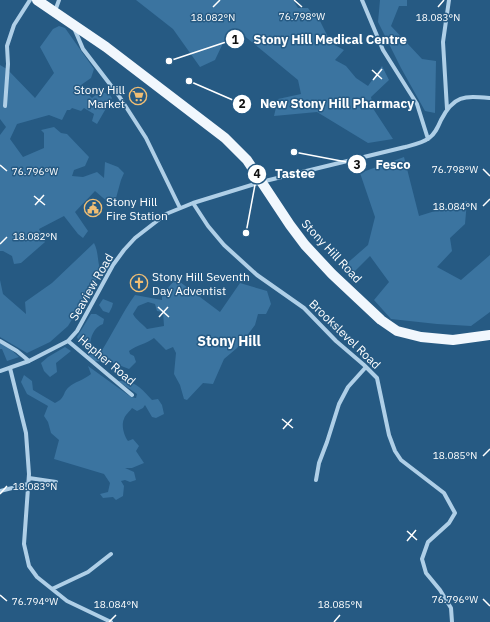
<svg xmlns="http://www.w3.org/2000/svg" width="490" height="622" viewBox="0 0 490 622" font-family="'IBM Plex Sans',sans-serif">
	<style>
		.green { fill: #3b74a0; fill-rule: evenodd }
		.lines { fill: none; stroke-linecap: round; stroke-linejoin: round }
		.minor { stroke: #afcfe7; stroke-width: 4 }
		.primary { stroke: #f1f7fd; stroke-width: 10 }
		.ticks { fill: none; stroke: #fff; stroke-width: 1.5 }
		.labels { text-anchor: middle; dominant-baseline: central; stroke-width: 3; stroke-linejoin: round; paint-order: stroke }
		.poi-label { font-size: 12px; fill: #fff; stroke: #265a83; text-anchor: start }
		.street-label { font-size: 12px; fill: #fff; stroke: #265a83 }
		.quarter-label { font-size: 14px; font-weight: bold; fill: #fff; stroke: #265a83 }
		.ticks-label { font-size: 10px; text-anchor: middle; fill: #fff; stroke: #265a83; stroke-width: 3; stroke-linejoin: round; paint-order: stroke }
		.leader { fill: none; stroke: #fff; stroke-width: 1.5 }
		.callout-dot { fill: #fff; stroke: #265a83; stroke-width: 1.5 }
		.mark-label { font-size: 12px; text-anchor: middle; font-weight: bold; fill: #111 }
		.callout-label { font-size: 13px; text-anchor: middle; font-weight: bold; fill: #fff; stroke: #265a83; stroke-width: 3; stroke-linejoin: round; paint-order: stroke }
	</style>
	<rect width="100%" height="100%" fill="#265a83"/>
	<path class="green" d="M 136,0 L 293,0 L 298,8 L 308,8 L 315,18 L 320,21 L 331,43 L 344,50 L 335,60 L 346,66 L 356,78 L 368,86 L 382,66 L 389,80 L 371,97 L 374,110 L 393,139 L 368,143 L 317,112 L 274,116 L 278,99 L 301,94 L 298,80 L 242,34 L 224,41 L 215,60 L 200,67 L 173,29 Z
		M 380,0 L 407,0 L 407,6 L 399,6 L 391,26 L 422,59 L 436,61 L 435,113 L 425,111 L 401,68 L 378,22 Z
		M 59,26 L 65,28 L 94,69 L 91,78 L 81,85 L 78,91 L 85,91 L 92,98 L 100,91 L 110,95 L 112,98 L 97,124 L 92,121 L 94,114 L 84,108 L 81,111 L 72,108 L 70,110 L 67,110 L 62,120 L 49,115 L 17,124 L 10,139 L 23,157 L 44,148 L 44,133 L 41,130 L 54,127 L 61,133 L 67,134 L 89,157 L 85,166 L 74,170 L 72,176 L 83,177 L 97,172 L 104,178 L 105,162 L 118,167 L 124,173 L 121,180 L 116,198 L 109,203 L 95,191 L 75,212 L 88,231 L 83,238 L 78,234 L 64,216 L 39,229 L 45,242 L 21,263 L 14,264 L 12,256 L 3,251 L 0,251 L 0,135 L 6,127 L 0,119 L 0,65 L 7,69 L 35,98 L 54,73 L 40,47 L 53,29 Z
		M 404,157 L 419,216 L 467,201 L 465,224 L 450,238 L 452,251 L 437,267 L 461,280 L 490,255 L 490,312 L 471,326 L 437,324 L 391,319 L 374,300 L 389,282 L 370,256 L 352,274 L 344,266 L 368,245 L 375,217 L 360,173 Z
		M 94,243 C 99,253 97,262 101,272 L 68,326 L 50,342 L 27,353 L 0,337 L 0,280 L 3,294 L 26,314 L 25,302 L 52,283 Z
		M 176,279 L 220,312 L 240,283 L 267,291 L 271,304 L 266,314 L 258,314 L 255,325 L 246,337 L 237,348 L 224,359 L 213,384 L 203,383 L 187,400 L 184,399 L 180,385 L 174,374 L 176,353 L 173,347 L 166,350 L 154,338 C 146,344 137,345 129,351 L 130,354 L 134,356 L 136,362 L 129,369 L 111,362 L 90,361 L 89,355 L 96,352 L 101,352 C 113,333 122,313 135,295 L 162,300 L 162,294 ZM 148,302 L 155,304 L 157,311 L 163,312 L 164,326 L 147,329 C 143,324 136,320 133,314 L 138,306 Z
		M 103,299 L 113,303 L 112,307 L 109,313 L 103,311 L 99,305 Z
		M 91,314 L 96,314 L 104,319 L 103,324 C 94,327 90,337 90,347 L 85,349 L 79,342 L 77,337 Z
		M 0,343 L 7,346 L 19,357 L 7,361 L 2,349 L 0,349 Z
		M 65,347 L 71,351 L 56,363 L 57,372 L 50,377 L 44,371 L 41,363 L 48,357 Z
		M 88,366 L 131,397 L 136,398 L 137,394 L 118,381 C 136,381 141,388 152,400 L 158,399 L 162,405 L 164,414 L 156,418 L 152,417 L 145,405 L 143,408 L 137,411 L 132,408 C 130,411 125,415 124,419 C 121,425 124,436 128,441 L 133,439 L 139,446 L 136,451 L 144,463 L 132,468 L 125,468 L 134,472 L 136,480 L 130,482 L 125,480 L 121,481 L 124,486 L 123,496 L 116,500 L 113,497 L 103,498 L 100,494 L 108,492 L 110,483 L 104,474 L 54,459 L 59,440 L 51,433 L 48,422 L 44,416 L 48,406 L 27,394 L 21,382 L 24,375 L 32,381 L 33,390 L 55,403 C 66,398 62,393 69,387 C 74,382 84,380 91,374 Z"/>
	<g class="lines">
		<path class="minor" d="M 362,0 L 383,50 L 417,104 L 428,139
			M 55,11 L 59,0
			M 74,28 L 83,49 L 119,96 L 146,138 L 180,208
			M 5,106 L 8,64 L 7,46 L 14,25 L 30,0
			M 447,109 L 443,42 L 449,0
			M 193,203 L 208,226 L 224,245 L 257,275 L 304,308 L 336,341 L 364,365 L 377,378 L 389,435 L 395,451 L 401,460 L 444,493 L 455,513 L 449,523 L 428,542 L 422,559 L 426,573 L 440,590 L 451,608 L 452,622
			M 0,341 L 17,351 L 29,361
			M 68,341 L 132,395
			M 10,368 L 26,433 L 29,474 L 24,544 L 29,566 L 37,577 L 67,601 L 111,622
			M 0,371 L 29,361 L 68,341 L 77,331 L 113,265 L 124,250 L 135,238 L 166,214 L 193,203 L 261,182 L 405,147 C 412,145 423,143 429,138 C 435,134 438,127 441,120 C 454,95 464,96 490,98
			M 29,478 L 56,482
			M 316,480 L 319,463 L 327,442 L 339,404 L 348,387 L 366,367
			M 0,491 L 28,484
			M 52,589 L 88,572 L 111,554"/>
		<path class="primary" d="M 37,0 L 106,47 L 225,138 L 247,160 L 290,225 L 305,245 L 332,274 L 381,320 L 397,331 L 421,337 L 453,340 L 490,335"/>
	</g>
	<path class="ticks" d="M 294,0 L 302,7M 213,7 L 220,0M 438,7 L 444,0M 372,70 L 382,79M 373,80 L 382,69M 0,165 L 7,171M 483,169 L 490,176M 34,196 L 45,205M 35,205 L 44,195M 483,206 L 490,199M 0,244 L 7,237M 158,307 L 169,317M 159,317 L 168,307M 282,419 L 293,428M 283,429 L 292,419M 483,456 L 490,449M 0,494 L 7,486M 407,531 L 417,540M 407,541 L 416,530M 0,595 L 7,601M 483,599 L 490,606M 109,622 L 116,615M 334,622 L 340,615"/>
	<defs>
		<symbol id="supermarket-ring" viewBox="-11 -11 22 22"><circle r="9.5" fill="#265a83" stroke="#f0be74" stroke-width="1.5"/><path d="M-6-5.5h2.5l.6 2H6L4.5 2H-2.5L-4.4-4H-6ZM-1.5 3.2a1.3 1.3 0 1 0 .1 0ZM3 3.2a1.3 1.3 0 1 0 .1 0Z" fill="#f0be74"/></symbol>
		<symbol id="civic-ring" viewBox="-11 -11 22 22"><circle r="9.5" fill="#265a83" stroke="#f0be74" stroke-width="1.5"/><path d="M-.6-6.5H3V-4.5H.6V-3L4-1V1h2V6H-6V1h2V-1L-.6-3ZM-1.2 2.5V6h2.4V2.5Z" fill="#f0be74"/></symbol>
		<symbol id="church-ring" viewBox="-11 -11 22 22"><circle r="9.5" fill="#265a83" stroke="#f0be74" stroke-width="1.5"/><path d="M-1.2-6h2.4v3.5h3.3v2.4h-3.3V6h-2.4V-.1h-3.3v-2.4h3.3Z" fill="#f0be74"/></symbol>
	</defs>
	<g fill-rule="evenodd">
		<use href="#supermarket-ring" x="128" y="86" width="20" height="20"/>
		<use href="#civic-ring" x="83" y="198" width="20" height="20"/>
		<use href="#church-ring" x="129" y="273" width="20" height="20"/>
	</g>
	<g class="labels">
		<g class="poi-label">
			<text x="125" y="89" text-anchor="end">Stony Hill<tspan x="125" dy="14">Market</tspan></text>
			<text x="106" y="201">Stony Hill<tspan x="106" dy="14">Fire Station</tspan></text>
			<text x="152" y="276">Stony Hill Seventh<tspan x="152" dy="14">Day Adventist</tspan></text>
		</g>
		<g class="street-label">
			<text transform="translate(332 251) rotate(47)">Stony Hill Road</text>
			<text transform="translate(91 287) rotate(-60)">Seaview Road</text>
			<text transform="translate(345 334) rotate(44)">Brookslevel Road</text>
			<text transform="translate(107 360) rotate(40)">Hepher Road</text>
		</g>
		<g class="quarter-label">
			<text x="229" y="341">Stony Hill</text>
		</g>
	</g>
	<g class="ticks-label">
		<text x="302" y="20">76.798°W</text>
		<text x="213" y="21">18.082°N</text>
		<text x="438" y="21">18.083°N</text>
		<text x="455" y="173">76.798°W</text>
		<text x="35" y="175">76.796°W</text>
		<text x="455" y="210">18.084°N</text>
		<text x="35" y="240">18.082°N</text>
		<text x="455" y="459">18.085°N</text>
		<text x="35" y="490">18.083°N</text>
		<text x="455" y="603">76.796°W</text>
		<text x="35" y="605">76.794°W</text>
		<text x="116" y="608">18.084°N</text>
		<text x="340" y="608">18.085°N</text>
	</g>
	<path class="leader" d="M169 61L235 39M189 81L242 104M294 152L357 164M246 233L257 174"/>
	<g class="callout-dot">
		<circle cx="169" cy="61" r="4"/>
		<circle cx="189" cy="81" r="4"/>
		<circle cx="294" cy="152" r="4"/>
		<circle cx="246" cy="233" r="4"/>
		<circle cx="235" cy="39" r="10"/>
		<circle cx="242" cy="104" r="10"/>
		<circle cx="357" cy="164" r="10"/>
		<circle cx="257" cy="174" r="10"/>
	</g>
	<g class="mark-label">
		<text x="235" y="44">1</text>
		<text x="242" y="108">2</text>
		<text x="357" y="169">3</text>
		<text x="257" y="178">4</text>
	</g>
	<g class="callout-label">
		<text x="330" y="44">Stony Hill Medical Centre</text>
		<text x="337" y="108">New Stony Hill Pharmacy</text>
		<text x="393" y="169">Fesco</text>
		<text x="295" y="178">Tastee</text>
	</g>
</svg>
